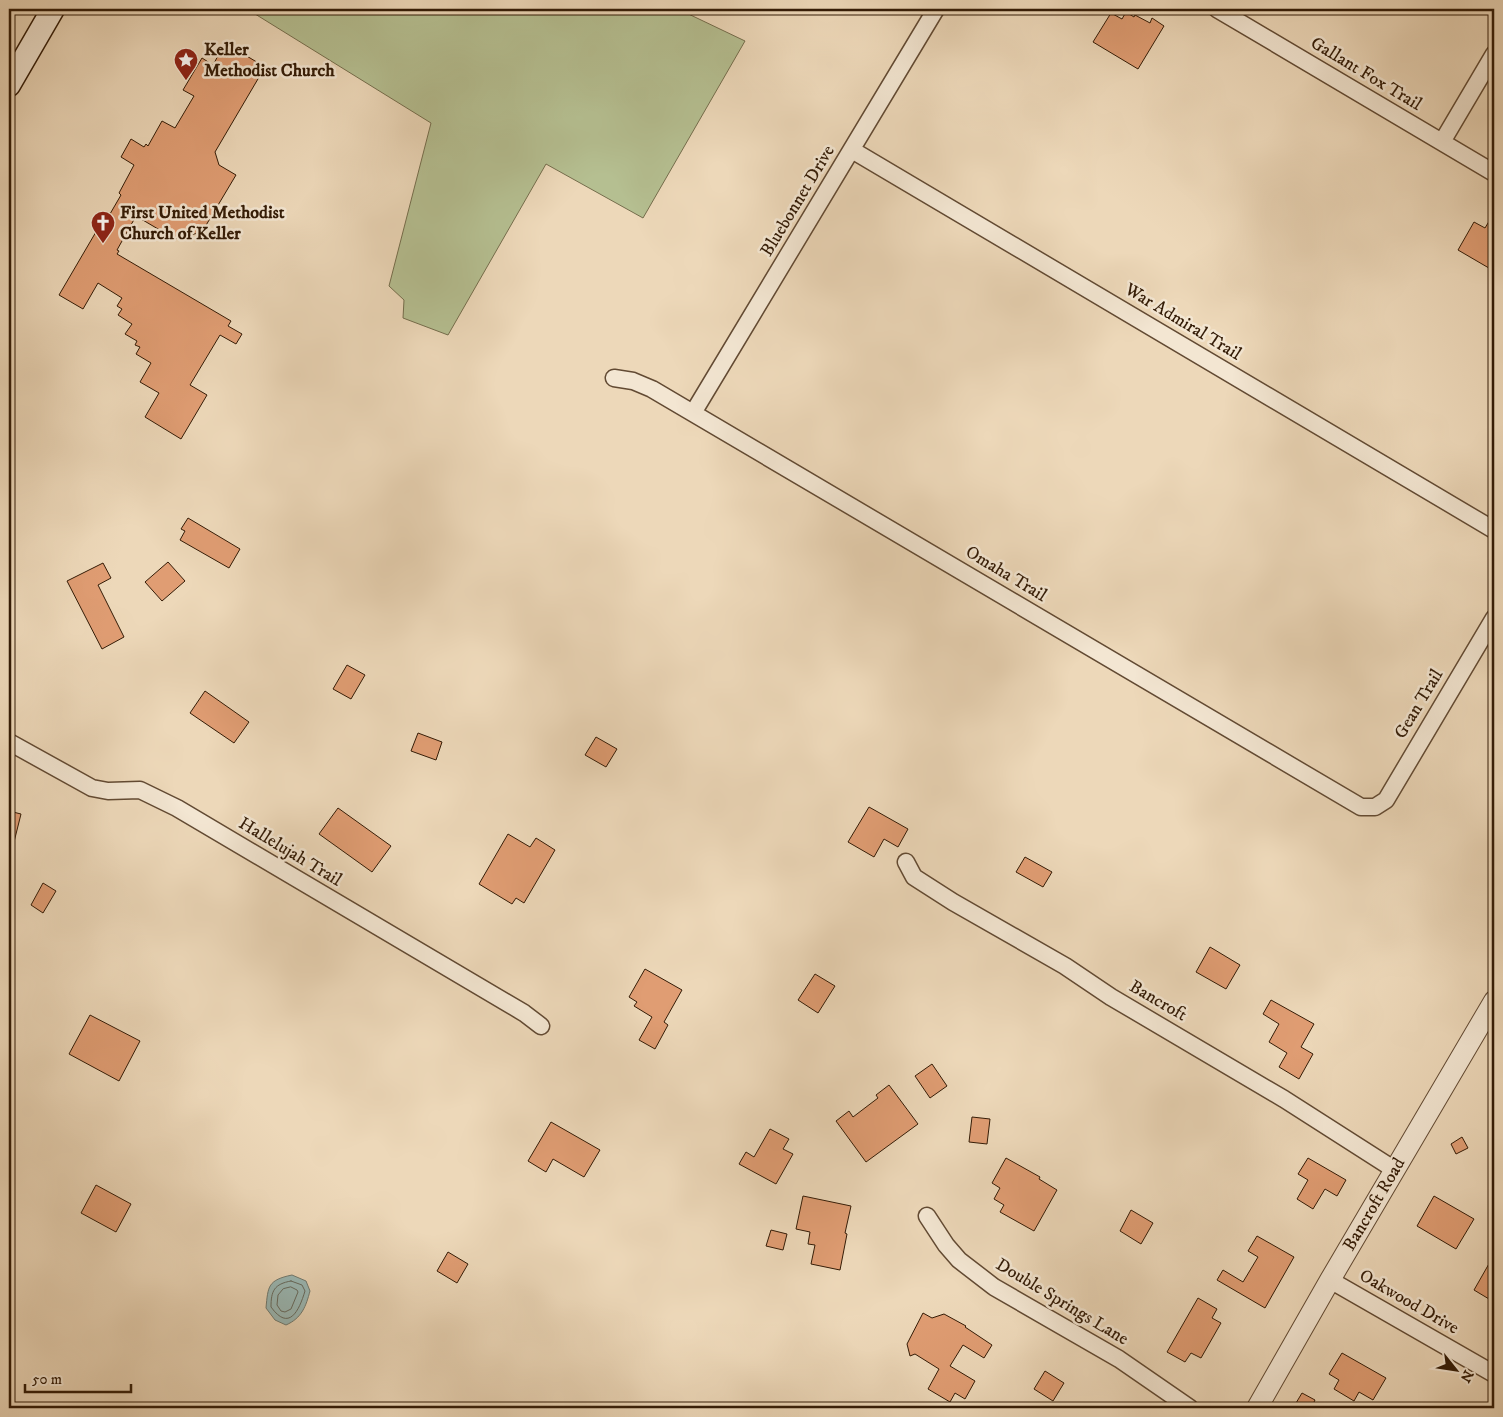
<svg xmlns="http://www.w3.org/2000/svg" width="1503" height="1417" viewBox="0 0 1503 1417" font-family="'IM FELL DW Pica',serif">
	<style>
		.green { fill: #b5bf91; stroke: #746d4c }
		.water { fill: #9ab9b6; stroke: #717a70 }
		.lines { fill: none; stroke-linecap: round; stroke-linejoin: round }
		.shore { stroke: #666a5e; stroke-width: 1 }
		.building { fill: #e09d73; stroke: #331b06 }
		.minor-casing { stroke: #624a33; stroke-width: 19 }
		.tertiary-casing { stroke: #624a33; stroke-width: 22 }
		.secondary-casing { stroke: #331b06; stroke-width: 25 }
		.minor { stroke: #f3e6d2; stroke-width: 16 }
		.tertiary { stroke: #f3e6d2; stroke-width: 20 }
		.secondary { stroke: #f3e6d2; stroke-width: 22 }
		.labels { text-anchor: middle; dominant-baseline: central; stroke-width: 5; stroke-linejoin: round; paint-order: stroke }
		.poi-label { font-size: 18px; font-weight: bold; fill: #331b06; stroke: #f3e6d2; text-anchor: start }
		.street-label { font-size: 18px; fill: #331b06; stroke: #f3e6d2 }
	</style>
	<rect width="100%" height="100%" fill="#edd8b9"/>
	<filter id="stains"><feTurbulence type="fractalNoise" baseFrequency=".004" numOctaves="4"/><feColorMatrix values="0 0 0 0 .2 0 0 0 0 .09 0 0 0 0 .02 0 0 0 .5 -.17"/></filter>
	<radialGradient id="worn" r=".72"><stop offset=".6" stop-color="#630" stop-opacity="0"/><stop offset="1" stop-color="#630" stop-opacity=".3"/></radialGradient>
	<path class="green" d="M 247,9 L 678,9 L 745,41 L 643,218 L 546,164 L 448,335 L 403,318 L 404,300 L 389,286 L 431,123 Z"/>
	<path class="water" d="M 292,1275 L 306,1281 L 310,1291 C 306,1306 302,1318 286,1325 L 275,1320 L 266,1308 C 268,1286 268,1280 292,1275 Z"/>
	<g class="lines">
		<path class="shore" d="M 291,1281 L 302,1285 L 305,1291 C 299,1311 289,1332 271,1307 C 271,1291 274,1284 291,1281 Z
			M 291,1287 L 297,1290 L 298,1292 L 291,1309 L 285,1312 L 281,1311 L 277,1305 L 278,1295 L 283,1289 Z"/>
	</g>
	<path class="building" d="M 1126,12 L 1134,17 L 1135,15 L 1150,23 L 1152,18 L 1164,26 L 1138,69 L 1093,42 L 1111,13 L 1122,19 Z
		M 225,43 L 265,67 L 215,152 L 219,165 L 236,175 L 202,232 L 175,239 L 136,216 L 117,250 L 119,251 L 117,254 L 231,321 L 228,326 L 242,334 L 236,344 L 220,335 L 190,385 L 207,395 L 181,439 L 145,417 L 159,393 L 140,382 L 151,363 L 136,354 L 140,347 L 135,345 L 137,341 L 125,334 L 132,324 L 118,315 L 122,309 L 117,306 L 122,298 L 98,283 L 83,309 L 59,295 L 100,225 L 103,226 L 121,195 L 119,193 L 134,165 L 121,157 L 131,139 L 144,147 L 146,144 L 148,146 L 162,121 L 175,128 L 194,96 L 183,90 L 202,58 L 213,65 Z
		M 1494,213 L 1494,271 L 1458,250 L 1474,222 L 1485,228 Z
		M 188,518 L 240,549 L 229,568 L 180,540 L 185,531 L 181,529 Z
		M 168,562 L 185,581 L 162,601 L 145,582 Z
		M 103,563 L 111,578 L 98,585 L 124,637 L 102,649 L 67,581 Z
		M 347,665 L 365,675 L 351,699 L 333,689 Z
		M 205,691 L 249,722 L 234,743 L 190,713 Z
		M 418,733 L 442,742 L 436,760 L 411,751 Z
		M 596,737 L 617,749 L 606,767 L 585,755 Z
		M 869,807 L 908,829 L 898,847 L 884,839 L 874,857 L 848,842 Z
		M 338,808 L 391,846 L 372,872 L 319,834 Z
		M 9,811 L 21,814 L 13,846 L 9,845 Z
		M 508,834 L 530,847 L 536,838 L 555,850 L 524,903 L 516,898 L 512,904 L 479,884 Z
		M 1025,857 L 1052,872 L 1043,887 L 1016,872 Z
		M 43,883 L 56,891 L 43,913 L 31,905 Z
		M 1210,947 L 1240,965 L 1226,989 L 1196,972 Z
		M 645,969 L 682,990 L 664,1022 L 668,1025 L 655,1049 L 639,1040 L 652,1017 L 634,1006 L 637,1002 L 629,997 Z
		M 815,974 L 835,986 L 818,1013 L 798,1000 Z
		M 1271,1000 L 1314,1024 L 1301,1047 L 1313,1054 L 1299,1079 L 1279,1067 L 1287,1053 L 1269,1042 L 1279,1024 L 1263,1014 Z
		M 90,1015 L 140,1041 L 119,1081 L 69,1054 Z
		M 932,1064 L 947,1086 L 930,1098 L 915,1076 Z
		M 889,1085 L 918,1124 L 866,1162 L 836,1121 L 849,1111 L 853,1117 L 878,1098 L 876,1095 Z
		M 972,1117 L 990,1119 L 987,1144 L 969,1142 Z
		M 551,1122 L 600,1150 L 584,1177 L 553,1159 L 546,1172 L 528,1161 Z
		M 770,1129 L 789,1139 L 783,1149 L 793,1154 L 776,1184 L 739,1164 L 746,1152 L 754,1157 Z
		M 1462,1137 L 1468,1148 L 1456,1154 L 1451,1144 Z
		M 1006,1158 L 1040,1177 L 1039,1179 L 1057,1190 L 1034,1231 L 1000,1212 L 1004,1205 L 994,1199 L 1000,1188 L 992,1183 Z
		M 1308,1158 L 1346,1180 L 1337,1196 L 1325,1189 L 1313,1209 L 1297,1199 L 1308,1180 L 1298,1174 Z
		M 96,1185 L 131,1204 L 116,1232 L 81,1213 Z
		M 803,1196 L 851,1206 L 845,1233 L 847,1234 L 840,1270 L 811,1264 L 815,1245 L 808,1244 L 810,1232 L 796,1229 Z
		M 1434,1196 L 1474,1219 L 1456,1249 L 1417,1226 Z
		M 1131,1210 L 1153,1223 L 1141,1244 L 1120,1231 Z
		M 771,1230 L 787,1234 L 783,1250 L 766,1246 Z
		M 1257,1236 L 1294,1257 L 1265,1308 L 1217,1280 L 1223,1270 L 1243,1282 L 1258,1257 L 1248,1251 Z
		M 448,1252 L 468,1264 L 457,1283 L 437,1271 Z
		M 1494,1255 L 1494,1302 L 1474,1290 Z
		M 1198,1298 L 1217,1309 L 1212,1318 L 1221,1323 L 1201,1358 L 1191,1353 L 1185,1362 L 1167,1352 Z
		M 923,1313 L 932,1318 L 944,1314 L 966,1326 L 965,1327 L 992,1345 L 984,1358 L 963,1345 L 950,1366 L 975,1381 L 965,1399 L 955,1393 L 950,1402 L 928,1389 L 939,1369 L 915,1354 L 910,1356 L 907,1344 Z
		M 1342,1353 L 1386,1378 L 1373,1400 L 1359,1392 L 1354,1401 L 1334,1389 L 1339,1380 L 1329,1374 Z
		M 1045,1371 L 1064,1383 L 1053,1401 L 1034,1389 Z
		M 1302,1393 L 1315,1400 L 1311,1408 L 1293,1408 Z"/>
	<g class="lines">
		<defs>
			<path id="minor" d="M 1217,9 L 1494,173
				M 1442,142 L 1494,54
				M 852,150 L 1494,530
				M 614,378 L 633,381 L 652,389 L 1361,807 L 1375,807 L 1386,800 L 1494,618
				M 693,413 L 936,9
				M 9,742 L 92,788 L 108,791 L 140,790 L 177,808 L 524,1013 L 541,1026
				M 906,862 L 914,877 L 953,902 L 1065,966 L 1111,997 L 1284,1099 L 1395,1170
				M 927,1216 L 946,1245 L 959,1260 L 994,1287 L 1119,1359 L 1190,1408
				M 1330,1280 L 1494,1374"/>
			<g id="tertiary">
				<path id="s1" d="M 1257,1408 L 1330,1280 L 1494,1001"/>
			</g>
			<path id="secondary" d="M 9,85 L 53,9"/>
		</defs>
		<use href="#minor" class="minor-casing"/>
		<use href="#tertiary" class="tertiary-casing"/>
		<use href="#secondary" class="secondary-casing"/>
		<use href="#minor" class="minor"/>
		<use href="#tertiary" class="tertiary"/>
		<use href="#secondary" class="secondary"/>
	</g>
	<defs>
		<symbol id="sight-pin" viewBox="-11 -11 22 30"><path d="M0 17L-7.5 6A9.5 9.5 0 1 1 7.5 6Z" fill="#8f2418" stroke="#f3e6d2"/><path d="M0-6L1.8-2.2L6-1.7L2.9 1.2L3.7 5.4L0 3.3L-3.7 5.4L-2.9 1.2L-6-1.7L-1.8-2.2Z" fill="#fff"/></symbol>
		<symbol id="church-pin" viewBox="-11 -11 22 30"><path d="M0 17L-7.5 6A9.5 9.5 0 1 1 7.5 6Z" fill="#8f2418" stroke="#f3e6d2"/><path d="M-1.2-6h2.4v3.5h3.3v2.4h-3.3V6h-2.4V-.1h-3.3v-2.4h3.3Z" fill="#fff"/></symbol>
	</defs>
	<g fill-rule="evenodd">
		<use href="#sight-pin" x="172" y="46" width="28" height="38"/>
		<use href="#church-pin" x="89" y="209" width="28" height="38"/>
	</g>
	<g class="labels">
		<g class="poi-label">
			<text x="204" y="50">Keller<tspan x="204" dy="21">Methodist Church</tspan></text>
			<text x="120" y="213">First United Methodist<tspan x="120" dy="21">Church of Keller</tspan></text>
		</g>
		<g class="street-label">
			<text transform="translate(1366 74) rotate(31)">Gallant Fox Trail</text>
			<text transform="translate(798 201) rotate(-59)">Bluebonnet Drive</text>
			<text transform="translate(1183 322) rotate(31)">War Admiral Trail</text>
			<text transform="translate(1006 574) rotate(31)">Omaha Trail</text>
			<text transform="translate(1419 704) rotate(-59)">Gean Trail</text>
			<text transform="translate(290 852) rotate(31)">Hallelujah Trail</text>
			<text transform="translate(1158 1001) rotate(30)">Bancroft</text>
			<text stroke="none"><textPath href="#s1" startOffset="235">Bancroft Road</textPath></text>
			<text transform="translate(1062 1302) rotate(31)">Double Springs Lane</text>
			<text transform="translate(1409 1302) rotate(30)">Oakwood Drive</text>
		</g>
	</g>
	<rect width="1503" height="1417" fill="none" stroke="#edd8b9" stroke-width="30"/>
	<rect x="10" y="10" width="1483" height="1397" fill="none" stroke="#331b06" stroke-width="2.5"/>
	<rect x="15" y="15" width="1473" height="1387" fill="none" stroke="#331b06"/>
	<g transform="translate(1456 1370) rotate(120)" stroke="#f3e6d2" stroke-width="4" paint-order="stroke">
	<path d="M0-4L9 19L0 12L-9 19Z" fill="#331b06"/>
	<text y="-8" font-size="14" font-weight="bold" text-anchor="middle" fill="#331b06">N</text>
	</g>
	<path d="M25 1384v8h106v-8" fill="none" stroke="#331b06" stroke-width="2.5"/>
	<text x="32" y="1384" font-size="15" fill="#331b06" stroke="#f3e6d2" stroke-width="4" paint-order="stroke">50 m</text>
	<rect width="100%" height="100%" filter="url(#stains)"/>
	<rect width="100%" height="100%" fill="url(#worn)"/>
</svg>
